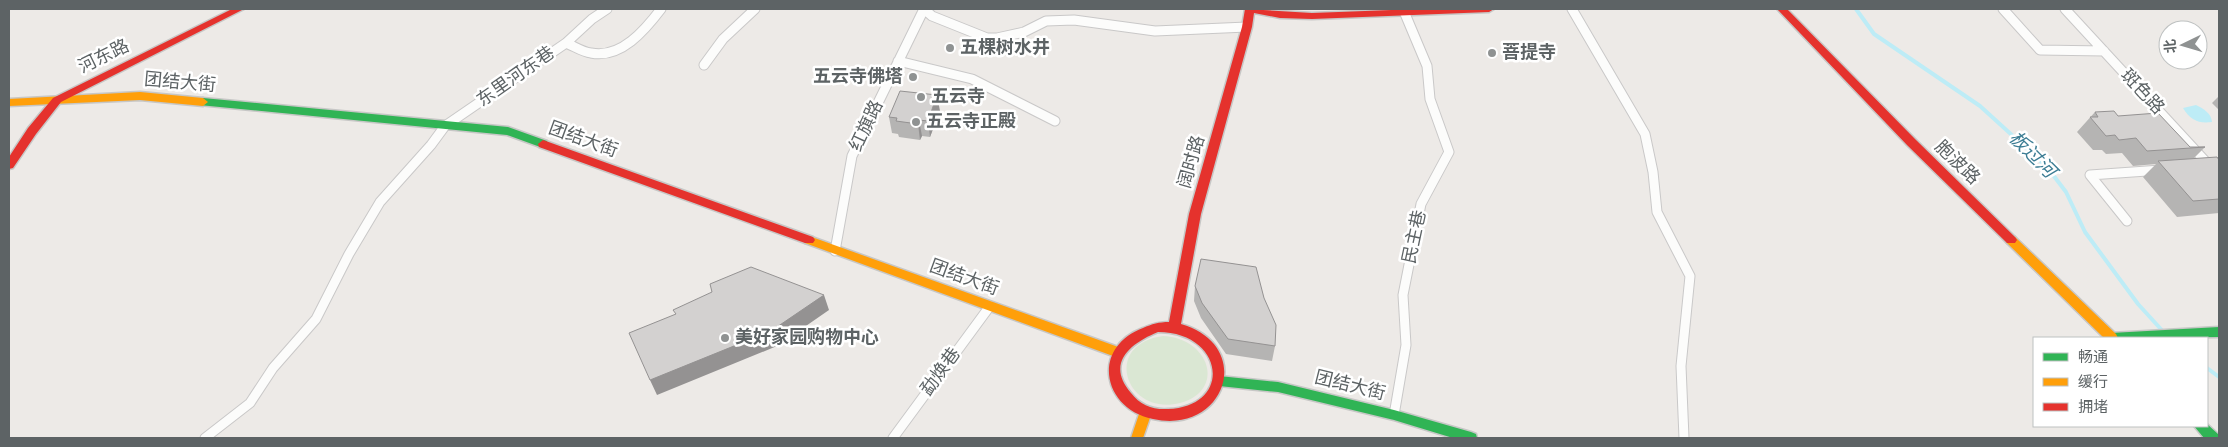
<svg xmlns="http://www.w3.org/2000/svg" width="2228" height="447" viewBox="0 0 2228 447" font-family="'Alegreya Sans','Noto Sans SC',sans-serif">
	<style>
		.green { fill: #dae7d3 }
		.water { fill: #bdecf6 }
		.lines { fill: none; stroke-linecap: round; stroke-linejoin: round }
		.stream { stroke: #bdecf6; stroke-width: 4 }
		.street-casing { stroke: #c9c8c8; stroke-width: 11 }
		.fast-casing { stroke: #c7c7c6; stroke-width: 3 }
		.slow-casing { stroke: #c7c7c6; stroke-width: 3 }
		.jam-casing { stroke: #c7c7c6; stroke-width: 3 }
		.street { stroke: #fcfcfb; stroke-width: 9 }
		.fast { fill: #30b455; fill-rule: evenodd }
		.slow { fill: #ff9f0a; fill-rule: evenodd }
		.jam { fill: #e5322d; fill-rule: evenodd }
		.wall { fill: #b5b4b3 }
		.shaded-wall { fill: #949292 }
		.building { fill: #d3d1d0; stroke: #949292 }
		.poi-dot { fill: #8f9292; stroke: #fff; stroke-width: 2 }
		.labels { text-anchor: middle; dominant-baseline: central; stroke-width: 5; stroke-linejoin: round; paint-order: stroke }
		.poi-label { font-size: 18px; font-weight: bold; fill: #5d6365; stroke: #fff; text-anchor: start }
		.street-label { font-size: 18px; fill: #5d6365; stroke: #fff }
		.water-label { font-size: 19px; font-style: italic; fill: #3c7d94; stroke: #fff }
	</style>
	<rect width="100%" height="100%" fill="#edeae7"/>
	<path class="green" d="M 1163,336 C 1209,338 1227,390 1180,403 C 1127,417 1100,345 1163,336 Z"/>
	<path class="water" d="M 2196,105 C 2204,109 2211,113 2212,122 C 2199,124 2190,120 2183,108 Z"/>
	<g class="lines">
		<path class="stream" d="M 1856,9 L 1874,34 L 1980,106 L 2047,167 L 2066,192 L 2085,232 L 2138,304 L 2169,338
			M 2207,368 L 2219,377"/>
		<defs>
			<path id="street" d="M 924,9 L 932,16 L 987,38 L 997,38 L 1024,32 L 1046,21 L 1074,20 L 1155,31 L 1247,27
				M 1572,9 L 1645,134 L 1653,172 L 1657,212 L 1690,276 L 1681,366 L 1684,438
				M 2003,9 L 2040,50 L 2104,51
				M 2065,9 L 2219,176
				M 566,43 C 574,46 582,52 591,53 C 621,59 645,30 661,9
				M 898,61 L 972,79 L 1055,121
				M 704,65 L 723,39 L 755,9
				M 2127,221 L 2090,175 L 2161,170
				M 835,251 L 852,156 L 924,9
				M 1394,415 L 1406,345 L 1403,295 L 1421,204 L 1449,152 L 1430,99 L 1427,66 L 1403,9
				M 205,438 L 250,403 L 273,368 L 316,319 L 349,254 L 380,202 L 431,145 L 445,126 L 566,43 L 592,19 L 607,9
				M 893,438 L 990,306"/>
			<path id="fast" d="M 203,98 L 508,127 L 547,141 L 548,144 L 543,148 L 507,135 L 199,105 L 198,102 L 199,99 Z
				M 2219,327 L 2219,337 L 2105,338 L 2107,334 L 2111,333 Z
				M 1219,376 L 1278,382 L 1394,410 L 1471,432 L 1476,434 L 1477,438 L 1453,438 L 1394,420 L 1278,392 L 1219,386 L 1215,385 L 1213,381 L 1215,377 Z
				M 2207,424 L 2218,434 L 2219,438 L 2204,438 L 2194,426 L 2207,426 Z"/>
			<path id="slow" d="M 140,92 L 203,98 L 208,102 L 203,106 L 140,100 L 9,106 L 9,99 Z
				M 809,236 L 1121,348 L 1123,352 L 1121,356 L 1117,357 L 1113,356 L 805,243 L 803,240 L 805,237 Z
				M 2011,236 L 2015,237 L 2116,334 L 2118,338 L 2104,338 L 2007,243 L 2005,240 L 2007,237 Z
				M 1146,407 L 1151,408 L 1152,412 L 1143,438 L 1131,438 L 1141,408 Z"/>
			<path id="jam" d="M 232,9 L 244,9 L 61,102 L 36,134 L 13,168 L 9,169 L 9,157 L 28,128 L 53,98 Z
				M 1245,9 L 1312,13 L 1418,9 L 1494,9 L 1489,12 L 1312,19 L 1280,18 L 1254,13 L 1252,27 L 1201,214 L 1181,324 C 1256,346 1225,435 1153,419 C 1103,409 1090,348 1143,328 C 1152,324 1159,322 1169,322 L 1189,214 L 1242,27 ZM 1158,332 C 1224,332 1234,406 1168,409 C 1153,410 1140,405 1131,393 C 1105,363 1131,343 1158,332 Z
				M 1777,9 L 1787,9 L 1915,139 L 2015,237 L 2017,240 L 2015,243 L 2007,243 L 1907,145 Z
				M 543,140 L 813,237 L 815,240 L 813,243 L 805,243 L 539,147 L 538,144 Z"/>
		</defs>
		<use href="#street" class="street-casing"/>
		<use href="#fast" class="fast-casing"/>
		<use href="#slow" class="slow-casing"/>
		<use href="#jam" class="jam-casing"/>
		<use href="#street" class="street"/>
		<use href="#fast" class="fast"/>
		<use href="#slow" class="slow"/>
		<use href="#jam" class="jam"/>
	</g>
	<path class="wall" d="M 2219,96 L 2219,110 L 2212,103 Z
		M 940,111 L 930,137 L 922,136 L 920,140 L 899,137 L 898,134 L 892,133 L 889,117 Z
		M 2095,112 L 2118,116 L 2190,147 L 2205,147 L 2193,159 L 2219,160 L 2219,213 L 2177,217 L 2143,177 L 2156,164 L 2133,166 L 2122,153 L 2106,154 L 2102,150 L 2093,150 L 2077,132 Z
		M 1195,286 L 1275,346 L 1272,361 L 1226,354 L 1201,318 L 1194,301 Z"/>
	<path class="shaded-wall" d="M 937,95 L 940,111 L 930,137 L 928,121 Z
		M 919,120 L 922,136 L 920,140 L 918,124 Z
		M 824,295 L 829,310 L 777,346 L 657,395 L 650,380 Z"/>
	<path class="building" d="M 900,91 L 937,95 L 928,121 L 919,120 L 918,124 L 896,121 L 897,118 L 889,117 Z
		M 2114,111 L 2118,116 L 2158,113 L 2190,147 L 2205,147 L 2147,151 L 2136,138 L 2119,140 L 2115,135 L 2106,136 L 2090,117 L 2098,117 L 2095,112 Z
		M 2217,157 L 2219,160 L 2219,199 L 2193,201 L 2158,161 Z
		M 1201,259 L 1256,267 L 1264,298 L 1276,325 L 1275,346 L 1228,339 L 1202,303 L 1195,286 Z
		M 751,267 L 824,295 L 771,331 L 650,380 L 629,333 L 676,314 L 673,310 L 712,292 L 710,284 Z"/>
	<g class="poi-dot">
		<circle cx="950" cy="48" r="5"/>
		<circle cx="1492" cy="53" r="5"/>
		<circle cx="913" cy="77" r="5"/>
		<circle cx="921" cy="97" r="5"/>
		<circle cx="916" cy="122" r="5"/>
		<circle cx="725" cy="338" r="5"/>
	</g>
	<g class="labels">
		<g class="poi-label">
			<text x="960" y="48">五棵树水井</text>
			<text x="1502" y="53">菩提寺</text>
			<text x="903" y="77" text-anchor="end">五云寺佛塔</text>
			<text x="931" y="97">五云寺</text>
			<text x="926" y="122">五云寺正殿</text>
			<text x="735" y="338">美好家园购物中心</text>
		</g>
		<g class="street-label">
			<text transform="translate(104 57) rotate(-26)">河东路</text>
			<text transform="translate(516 77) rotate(-35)">东里河东巷</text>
			<text transform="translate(180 83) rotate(5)">团结大街</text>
			<text transform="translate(2142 92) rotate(47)">斑色路</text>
			<text transform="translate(867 126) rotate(-65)">红旗路</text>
			<text transform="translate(583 140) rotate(20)">团结大街</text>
			<text transform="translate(1192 162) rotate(-74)">阔时路</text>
			<text transform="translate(1957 163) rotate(44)">胞波路</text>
			<text transform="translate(1415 237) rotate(-78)">民主巷</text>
			<text transform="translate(964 278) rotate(20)">团结大街</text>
			<text transform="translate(941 372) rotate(-54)">勐焕巷</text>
			<text transform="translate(1350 386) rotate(14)">团结大街</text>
		</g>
		<g class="water-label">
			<text transform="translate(2032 155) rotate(45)">板过河</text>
		</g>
	</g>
	<rect width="2228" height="447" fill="none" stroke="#5d6365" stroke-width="20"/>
	<rect x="2033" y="337" width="175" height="90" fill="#ffffff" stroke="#bec1c1"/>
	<rect x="2043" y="353" width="25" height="8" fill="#30b455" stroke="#bec1c1"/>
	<text x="2078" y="362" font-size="15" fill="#5d6365">畅通</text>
	<rect x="2043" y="378" width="25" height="8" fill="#ff9f0a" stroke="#bec1c1"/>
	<text x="2078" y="387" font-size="15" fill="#5d6365">缓行</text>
	<rect x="2043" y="403" width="25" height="8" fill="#e5322d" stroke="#bec1c1"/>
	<text x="2078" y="412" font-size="15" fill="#5d6365">拥堵</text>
	<g transform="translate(2183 45) rotate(265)"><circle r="24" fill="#ffffff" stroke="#bec1c1"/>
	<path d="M0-4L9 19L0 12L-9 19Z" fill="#8f9292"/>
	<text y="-8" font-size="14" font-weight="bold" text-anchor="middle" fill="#5d6365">北</text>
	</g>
</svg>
